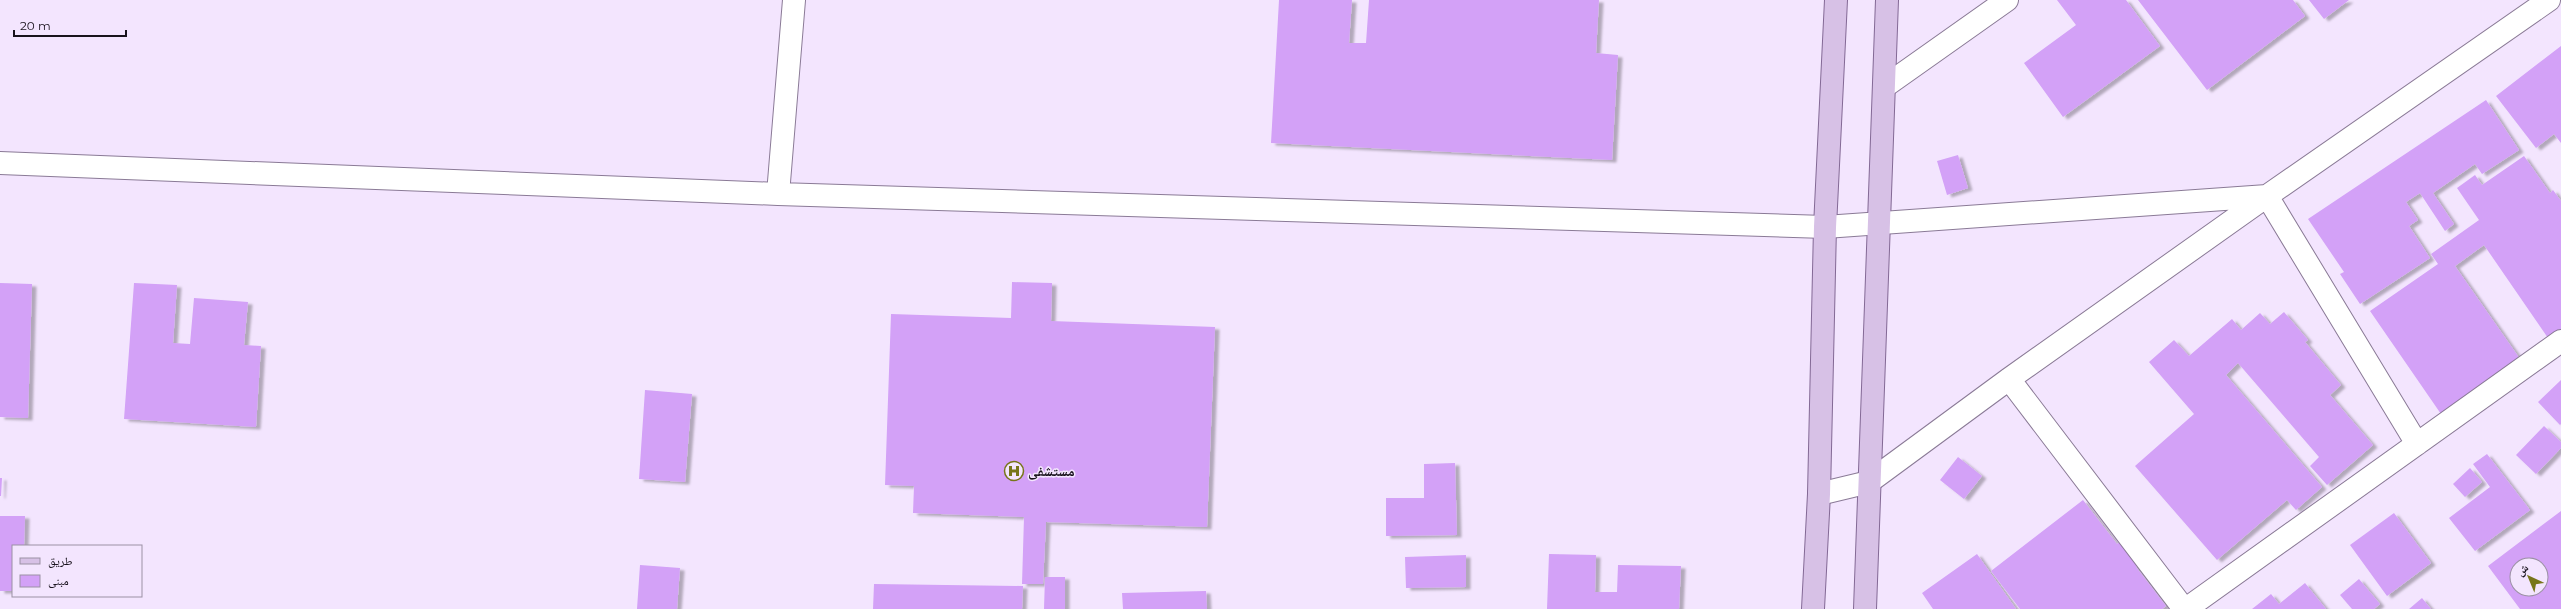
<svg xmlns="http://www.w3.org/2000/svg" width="2561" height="609" viewBox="0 0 2561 609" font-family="Montserrat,'Noto Naskh Arabic',sans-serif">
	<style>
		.building { fill: #d3a1f7; fill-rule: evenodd; filter: url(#shadow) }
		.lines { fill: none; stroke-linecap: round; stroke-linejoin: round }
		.minor-casing { stroke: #8a7a96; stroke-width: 24 }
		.major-casing { stroke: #836995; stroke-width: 24 }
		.minor { stroke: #fff; stroke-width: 22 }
		.major { stroke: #d7c1e6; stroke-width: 22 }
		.labels { text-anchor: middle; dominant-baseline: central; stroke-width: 3; stroke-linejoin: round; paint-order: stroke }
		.poi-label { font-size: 14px; font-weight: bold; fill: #18121c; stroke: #f3e5fe; text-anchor: start }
	</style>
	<defs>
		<filter id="shadow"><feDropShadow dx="4.5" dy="2.5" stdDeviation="1" flood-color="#0004"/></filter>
	</defs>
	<rect width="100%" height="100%" fill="#f3e5fe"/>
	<path class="building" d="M 1279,0 L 1352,0 L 1349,43 L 1366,43 L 1369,0 L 1599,0 L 1596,53 L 1618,55 L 1612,160 L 1271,143 Z
		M 2057,0 L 2126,0 L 2160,46 L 2063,117 L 2024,63 L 2076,25 Z
		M 2138,0 L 2293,0 L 2305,16 L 2207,90 Z
		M 2309,0 L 2349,0 L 2324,19 Z
		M 2561,46 L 2561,143 L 2554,134 L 2536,148 L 2496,96 Z
		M 2486,100 L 2519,150 L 2482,174 L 2475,164 L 2433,193 L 2454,224 L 2445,231 L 2420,193 L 2406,202 L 2418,220 L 2409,226 L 2430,258 L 2360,304 L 2340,274 L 2344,272 L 2308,219 Z
		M 1958,155 L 1968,188 L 1947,195 L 1937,161 Z
		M 2524,156 L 2550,193 L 2553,190 L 2561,201 L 2561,329 L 2548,338 L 2484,245 L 2455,266 L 2520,359 L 2441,414 L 2370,311 L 2438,264 L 2431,254 L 2479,220 L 2457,188 L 2475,175 L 2482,185 Z
		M 1012,282 L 1052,283 L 1051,321 L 1215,327 L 1207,527 L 1046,522 L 1043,584 L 1022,584 L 1024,517 L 913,513 L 914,486 L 885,485 L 891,314 L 1011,318 Z
		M 0,283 L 32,284 L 28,418 L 0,417 Z
		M 134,283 L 177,285 L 173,343 L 190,344 L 194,298 L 248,302 L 244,345 L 261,346 L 256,427 L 124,419 Z
		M 2284,312 L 2308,340 L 2305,342 L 2341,385 L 2330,395 L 2373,445 L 2327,485 L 2310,466 L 2319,457 L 2238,363 L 2226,375 L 2322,487 L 2296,510 L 2287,500 L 2217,560 L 2135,466 L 2194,414 L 2149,362 L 2174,340 L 2189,356 L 2232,319 L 2241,330 L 2260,313 L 2270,324 Z
		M 2561,380 L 2561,424 L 2560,425 L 2538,402 Z
		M 645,390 L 692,394 L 685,482 L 639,479 Z
		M 2544,426 L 2561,442 L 2561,448 L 2536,474 L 2516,455 Z
		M 2487,454 L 2530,510 L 2475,551 L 2449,518 L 2490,487 L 2473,464 Z
		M 1958,457 L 1982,476 L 1964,499 L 1940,480 Z
		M 1455,463 L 1457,535 L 1386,536 L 1386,498 L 1424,498 L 1424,464 Z
		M 2470,468 L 2482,482 L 2465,497 L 2453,484 Z
		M 0,478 L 2,478 L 1,496 L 0,496 Z
		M 2083,500 L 2117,544 L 2125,538 L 2142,561 L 2136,567 L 2166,606 L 2162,609 L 2020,609 L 1991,571 Z
		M 2561,511 L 2561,609 L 2520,609 L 2488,566 ZM 2517,565 L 2541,565 L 2541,589 L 2517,589 Z
		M 2394,513 L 2431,563 L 2387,596 L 2350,545 Z
		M 0,516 L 25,516 L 24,546 L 13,546 L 13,591 L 0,591 Z
		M 1549,554 L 1596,555 L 1595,592 L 1617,592 L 1618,565 L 1681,566 L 1679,609 L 1547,609 Z
		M 1977,554 L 2016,609 L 1933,609 L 1922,593 Z
		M 1466,555 L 1466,587 L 1406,588 L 1405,557 Z
		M 640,565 L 680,568 L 677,609 L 637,609 Z
		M 1045,577 L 1065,577 L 1065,609 L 1044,609 Z
		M 2359,579 L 2380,604 L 2374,609 L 2352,609 L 2340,595 Z
		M 2305,583 L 2326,609 L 2252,609 L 2271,594 L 2279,604 Z
		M 874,584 L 1023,586 L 1022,609 L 873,609 Z
		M 1206,591 L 1207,609 L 1123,609 L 1122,593 Z
		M 2422,598 L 2431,609 L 2409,609 Z"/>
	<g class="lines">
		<defs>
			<path id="minor" d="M 1884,87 L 2007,0
				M 0,163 L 778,194 L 1825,227 L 2267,196
				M 778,194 L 794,0
				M 2267,196 L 2417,444
				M 2009,379 L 2184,609
				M 1819,494 L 1869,482 L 2009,379 L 2267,196 L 2549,0
				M 2186,609 L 2561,341"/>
			<path id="major" d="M 1813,609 L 1819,494 L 1825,227 L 1836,0
				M 1865,609 L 1887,0"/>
		</defs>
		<use href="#minor" class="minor-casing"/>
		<use href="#major" class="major-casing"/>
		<use href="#minor" class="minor"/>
		<use href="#major" class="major"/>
	</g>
	<defs>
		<symbol id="hospital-ring" viewBox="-11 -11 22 22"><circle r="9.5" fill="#f3e5fe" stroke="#77751a" stroke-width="1.5"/><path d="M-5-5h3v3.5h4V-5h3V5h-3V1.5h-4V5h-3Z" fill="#77751a"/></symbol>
	</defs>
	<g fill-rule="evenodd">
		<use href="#hospital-ring" x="1003" y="460" width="22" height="22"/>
	</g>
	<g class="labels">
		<g class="poi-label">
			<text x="1028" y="471">مستشفى</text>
		</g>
	</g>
	<rect x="12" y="545" width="130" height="52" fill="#f3e5fe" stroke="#9b91a4"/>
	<rect x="20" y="558" width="20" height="6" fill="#d7c1e6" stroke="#9b91a4"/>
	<text x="48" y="565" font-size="12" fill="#18121c">طريق</text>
	<rect x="20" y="575" width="20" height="12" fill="#d3a1f7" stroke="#9b91a4"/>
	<text x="48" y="585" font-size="12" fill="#18121c">مبنى</text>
	<g transform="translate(2529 577) rotate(316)"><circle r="19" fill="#f3e5fe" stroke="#9b91a4"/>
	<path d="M0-3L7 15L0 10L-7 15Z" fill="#77751a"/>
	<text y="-6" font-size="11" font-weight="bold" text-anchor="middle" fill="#18121c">ش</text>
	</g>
	<path d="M14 30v6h112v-6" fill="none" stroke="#18121c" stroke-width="2"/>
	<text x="20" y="30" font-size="12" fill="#18121c" stroke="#f3e5fe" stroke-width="3" paint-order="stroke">20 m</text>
</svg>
